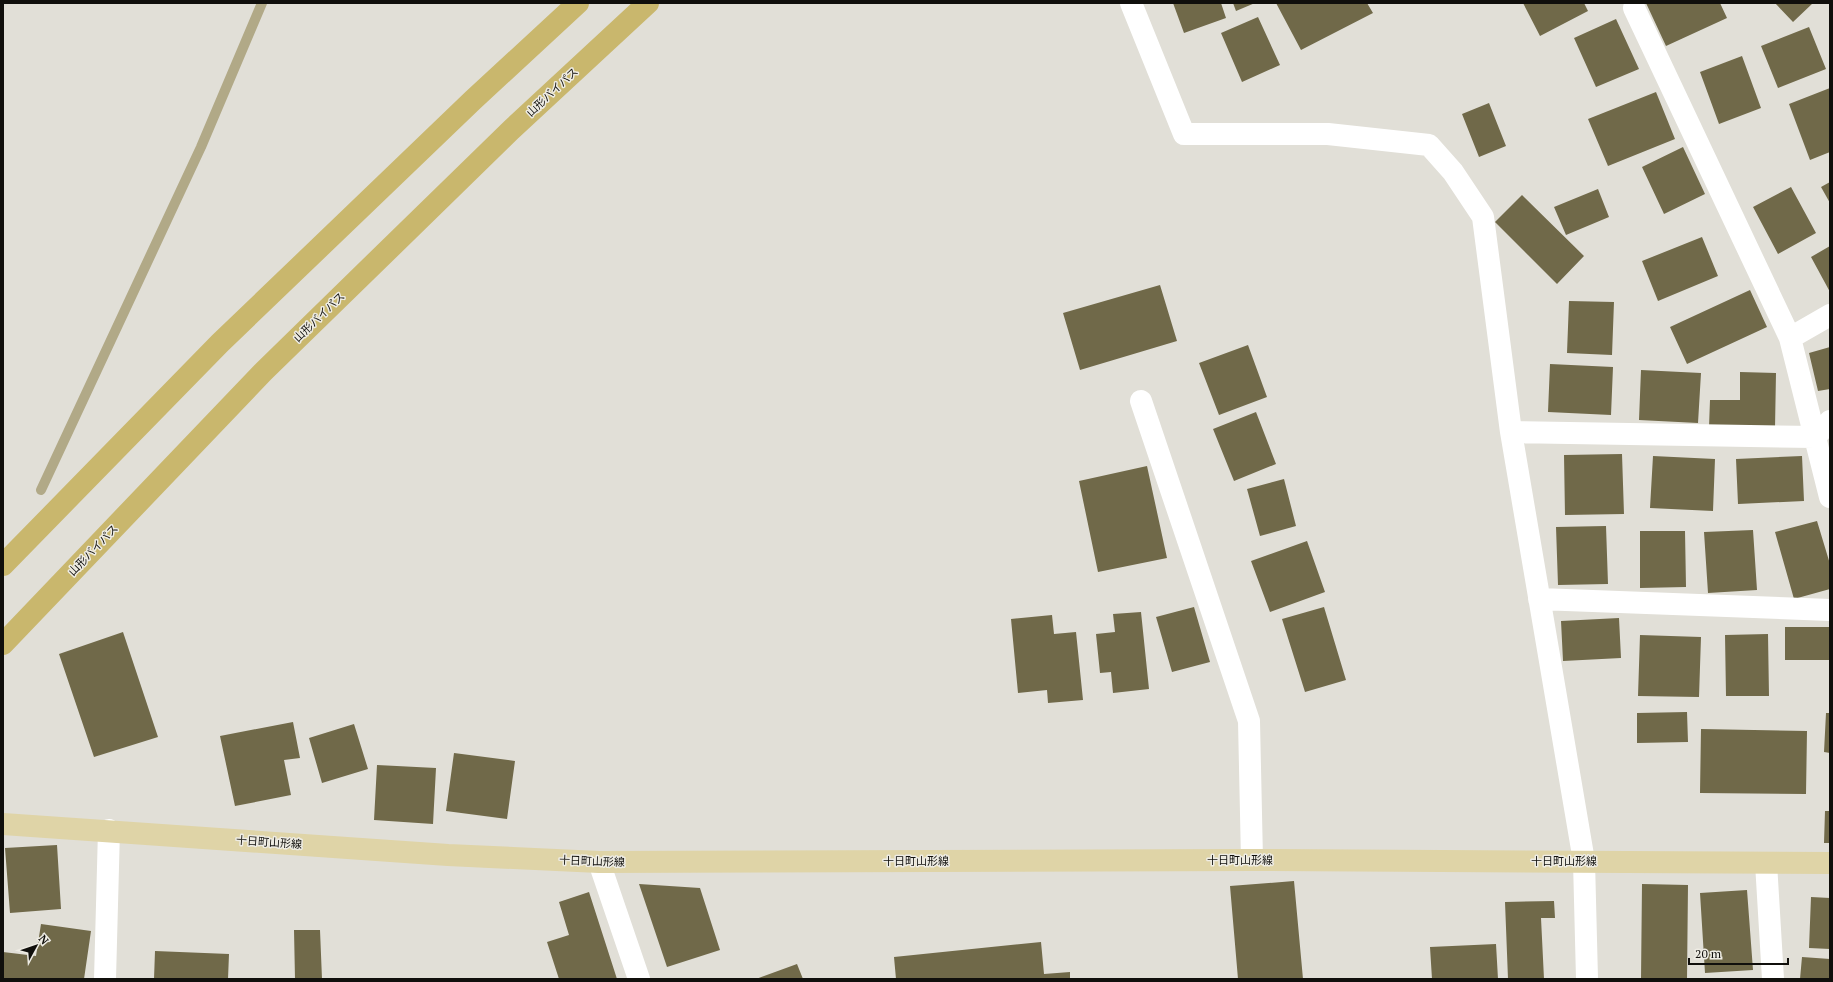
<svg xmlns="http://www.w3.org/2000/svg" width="1833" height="982" viewBox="0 0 1833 982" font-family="'PT Serif','Noto Sans JP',serif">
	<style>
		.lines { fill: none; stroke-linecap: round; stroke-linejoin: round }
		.stream { stroke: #b1a987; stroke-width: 10 }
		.building { fill: #706949 }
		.minor { stroke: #fff; stroke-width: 22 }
		.major { stroke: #dfd4a7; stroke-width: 22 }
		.highway { stroke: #c9b76d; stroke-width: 22 }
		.labels { text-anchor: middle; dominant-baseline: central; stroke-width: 3; stroke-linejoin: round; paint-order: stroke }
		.street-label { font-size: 11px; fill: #100f0c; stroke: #eeece4 }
	</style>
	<rect width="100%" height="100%" fill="#e1dfd7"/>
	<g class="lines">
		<path class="stream" d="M 41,490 L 201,147 L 262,3"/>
	</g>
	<path class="building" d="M 1173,3 L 1221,3 L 1226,18 L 1184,33 Z
		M 1233,3 L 1255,3 L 1236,11 Z
		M 1276,3 L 1367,3 L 1373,13 L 1301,50 Z
		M 1523,3 L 1584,3 L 1588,11 L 1540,36 Z
		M 1646,3 L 1720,3 L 1727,18 L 1666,46 Z
		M 1775,3 L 1813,3 L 1793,22 Z
		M 1258,17 L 1280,65 L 1242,82 L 1221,33 Z
		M 1616,19 L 1639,69 L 1596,87 L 1574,38 Z
		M 1809,27 L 1826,69 L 1778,88 L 1761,46 Z
		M 1742,56 L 1761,108 L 1719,124 L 1700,72 Z
		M 1830,88 L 1830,152 L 1810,160 L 1789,104 Z
		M 1656,92 L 1675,139 L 1608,166 L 1588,119 Z
		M 1489,103 L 1506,146 L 1479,157 L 1462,114 Z
		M 1683,147 L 1705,194 L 1664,214 L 1642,167 Z
		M 1830,182 L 1830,203 L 1821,187 Z
		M 1791,187 L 1816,233 L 1778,254 L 1753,207 Z
		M 1598,189 L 1609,217 L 1566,235 L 1554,207 Z
		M 1522,195 L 1584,256 L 1557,284 L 1495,222 Z
		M 1702,237 L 1718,276 L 1658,301 L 1642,261 Z
		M 1830,246 L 1830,292 L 1811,257 Z
		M 1160,285 L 1177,341 L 1080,370 L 1063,313 Z
		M 1750,290 L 1767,327 L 1687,364 L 1670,327 Z
		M 1569,301 L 1614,302 L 1612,355 L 1567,353 Z
		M 1248,345 L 1267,397 L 1219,415 L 1199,363 Z
		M 1830,347 L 1830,389 L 1818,391 L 1809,353 Z
		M 1550,364 L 1613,367 L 1611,415 L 1548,412 Z
		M 1641,370 L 1701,373 L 1698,423 L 1639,420 Z
		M 1740,372 L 1776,373 L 1775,428 L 1709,427 L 1710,400 L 1740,400 Z
		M 1256,412 L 1276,464 L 1234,481 L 1213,429 Z
		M 1622,454 L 1624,514 L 1565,515 L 1564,455 Z
		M 1653,456 L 1715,459 L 1713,511 L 1650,508 Z
		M 1802,456 L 1804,501 L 1738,504 L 1736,459 Z
		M 1147,466 L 1167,558 L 1098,572 L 1079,481 Z
		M 1284,479 L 1296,526 L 1260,536 L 1247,489 Z
		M 1817,521 L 1830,564 L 1830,589 L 1794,599 L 1775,532 Z
		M 1606,526 L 1608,584 L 1558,585 L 1556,527 Z
		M 1753,530 L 1757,590 L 1708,593 L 1704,532 Z
		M 1640,531 L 1685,531 L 1686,587 L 1640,588 Z
		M 1307,541 L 1325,592 L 1270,612 L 1251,561 Z
		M 1194,607 L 1210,662 L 1172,672 L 1156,617 Z
		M 1324,607 L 1346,680 L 1305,692 L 1282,619 Z
		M 1141,612 L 1149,689 L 1113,693 L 1111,672 L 1100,673 L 1096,634 L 1115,632 L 1113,614 Z
		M 1052,615 L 1054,634 L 1076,632 L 1083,700 L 1048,703 L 1047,690 L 1018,693 L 1011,619 Z
		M 1619,618 L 1621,658 L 1563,661 L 1561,621 Z
		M 1785,627 L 1830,627 L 1830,660 L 1785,660 Z
		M 123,632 L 158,737 L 94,757 L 59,654 Z
		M 1768,634 L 1769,696 L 1726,696 L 1725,635 Z
		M 1640,635 L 1701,637 L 1699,697 L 1638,696 Z
		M 1687,712 L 1688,742 L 1637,743 L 1637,713 Z
		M 1826,713 L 1830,713 L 1830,753 L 1824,752 Z
		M 293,722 L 300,758 L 284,760 L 291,795 L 235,806 L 220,736 Z
		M 354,724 L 368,769 L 322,783 L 309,738 Z
		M 1701,729 L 1807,731 L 1806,794 L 1700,793 Z
		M 454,753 L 515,761 L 507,819 L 446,811 Z
		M 377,765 L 436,768 L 433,824 L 374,820 Z
		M 1825,811 L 1830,811 L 1830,843 L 1824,843 Z
		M 57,845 L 61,909 L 10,913 L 5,848 Z
		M 1294,881 L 1303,979 L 1238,979 L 1230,886 Z
		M 639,884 L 700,888 L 720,950 L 667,967 Z
		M 1642,884 L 1688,885 L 1687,979 L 1641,979 Z
		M 1747,890 L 1753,970 L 1705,973 L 1700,893 Z
		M 589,892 L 617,979 L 559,979 L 547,942 L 569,935 L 559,902 Z
		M 1811,897 L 1830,898 L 1830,949 L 1809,948 Z
		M 1554,901 L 1555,918 L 1541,918 L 1544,979 L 1508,979 L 1505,902 Z
		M 41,924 L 91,931 L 84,979 L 3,979 L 3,952 L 36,956 Z
		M 294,930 L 320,930 L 322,979 L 295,979 Z
		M 1041,942 L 1044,974 L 1070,972 L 1070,979 L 896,979 L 894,957 Z
		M 1496,944 L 1498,979 L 1432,979 L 1430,947 Z
		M 155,951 L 229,954 L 228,979 L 154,979 Z
		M 1802,957 L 1830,959 L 1830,979 L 1800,979 Z
		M 797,964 L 803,979 L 756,979 Z"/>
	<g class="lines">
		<path class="minor" d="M 1131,3 L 1184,134 L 1328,134 L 1429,145 L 1453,172 L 1483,217 L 1511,432 L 1584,861 L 1587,979
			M 1634,8 L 1790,338 L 1830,497
			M 1790,338 L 1830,315
			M 1141,401 L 1249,721 L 1252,860
			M 1511,432 L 1815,437 L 1830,421
			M 1539,599 L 1830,610
			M 599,862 L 639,979
			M 1766,863 L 1773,979
			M 105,979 L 109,830"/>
		<path class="major" d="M 3,824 L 448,855 L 599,862 L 1252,860 L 1830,863"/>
		<path class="highway" d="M 3,565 L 220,343 L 473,100 L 578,3
			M 3,644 L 263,372 L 511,130 L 648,3"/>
	</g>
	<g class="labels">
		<g class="street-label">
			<text transform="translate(552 92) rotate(-43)">山形バイパス</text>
			<text transform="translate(319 317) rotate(-44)">山形バイパス</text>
			<text transform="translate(93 550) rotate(-46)">山形バイパス</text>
			<text transform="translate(269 842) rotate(4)">十日町山形線</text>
			<text x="1240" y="860">十日町山形線</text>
			<text transform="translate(592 861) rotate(2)">十日町山形線</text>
			<text x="916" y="861">十日町山形線</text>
			<text x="1564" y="861">十日町山形線</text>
		</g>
	</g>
	<rect width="1833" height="982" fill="none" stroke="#100f0c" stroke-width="8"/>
	<g transform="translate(36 946) rotate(50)" stroke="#eeece4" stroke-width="3" paint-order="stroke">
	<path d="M0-3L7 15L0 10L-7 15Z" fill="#100f0c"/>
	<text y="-6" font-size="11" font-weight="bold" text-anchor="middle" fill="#100f0c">N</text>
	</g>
	<path d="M1689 958v6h99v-6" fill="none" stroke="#100f0c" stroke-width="2"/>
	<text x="1695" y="958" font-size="12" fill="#100f0c" stroke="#eeece4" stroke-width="3" paint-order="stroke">20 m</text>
</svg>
